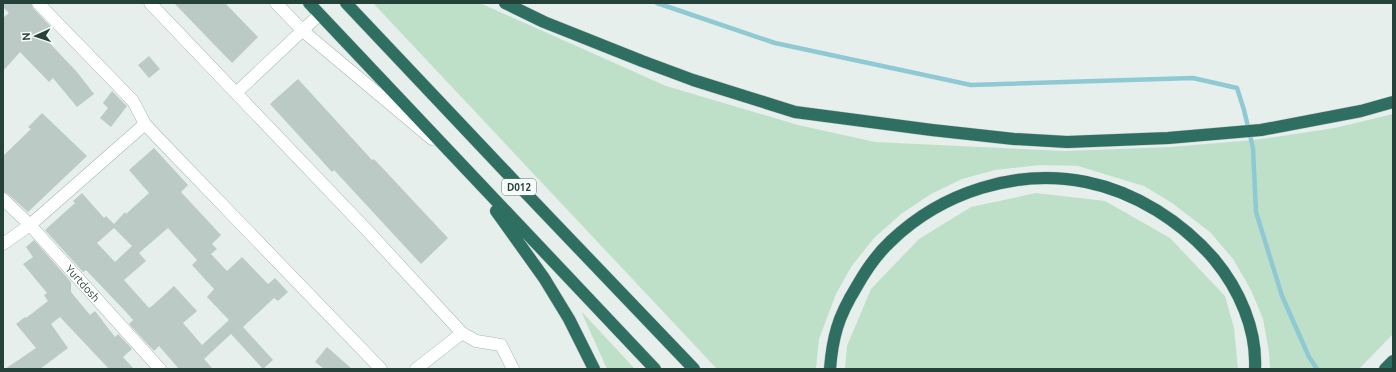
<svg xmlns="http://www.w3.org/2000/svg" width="1396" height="372" viewBox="0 0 1396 372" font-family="Ubuntu,sans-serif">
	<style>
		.green { fill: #bfe0c8 }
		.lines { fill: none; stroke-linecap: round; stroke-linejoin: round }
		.stream { stroke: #8ec9d4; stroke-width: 4.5 }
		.building { fill: #bbcac4; fill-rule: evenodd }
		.minor-casing { stroke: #a8b8b2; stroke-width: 13 }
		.highway-casing { stroke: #c2cac8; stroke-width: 13 }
		.minor { stroke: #fff; stroke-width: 12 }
		.highway { stroke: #2f6f62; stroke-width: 12 }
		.labels { text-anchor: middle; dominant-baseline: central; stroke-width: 3; stroke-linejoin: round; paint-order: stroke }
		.shield { fill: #f7fbf9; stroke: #637a73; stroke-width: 1 }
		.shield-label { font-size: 10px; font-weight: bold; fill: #24423a }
		.street-label { font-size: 11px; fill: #24423a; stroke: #f7fbf9 }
	</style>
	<rect width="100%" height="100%" fill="#e6efeb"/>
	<path class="green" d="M 373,3 L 480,3 L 666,86 L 798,125 L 875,142 L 1065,151 L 1170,147 L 1254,140 L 1335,128 L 1393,114 L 1393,334 L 1359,369 L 1270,369 L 1269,352 L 1263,319 L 1251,290 L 1233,259 L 1210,232 L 1172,203 L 1144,186 L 1078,166 L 1040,165 L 995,170 L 962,179 L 931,194 L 901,214 L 874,238 L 851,267 L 836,294 L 819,339 L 816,369 L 717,369 Z
		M 1036,193 L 1105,201 L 1170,238 L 1225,296 L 1234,328 L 1238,369 L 845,369 L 847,346 L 871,289 L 919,239 L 971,207 Z
		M 581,311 L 635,369 L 607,369 Z"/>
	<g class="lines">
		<path class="stream" d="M 657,3 L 775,43 L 971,85 L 1193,78 L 1237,88 L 1244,110 L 1253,148 L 1256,212 L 1282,296 L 1309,357 L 1317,369"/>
	</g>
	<path class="building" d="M 3,3 L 31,3 L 33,8 L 51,27 L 42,35 L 77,72 L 94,94 L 77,107 L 53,78 L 49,82 L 20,52 L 3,71 L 3,18 L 9,13 L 3,7 Z
		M 174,3 L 225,3 L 258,37 L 232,63 Z
		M 149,56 L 160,69 L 149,78 L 138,65 Z
		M 298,79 L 372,160 L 374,159 L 448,238 L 421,264 L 334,170 L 332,172 L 270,104 Z
		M 112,91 L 127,106 L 111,127 L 100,118 L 108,108 L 103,103 Z
		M 42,113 L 87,156 L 28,212 L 8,194 L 3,192 L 3,156 L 31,129 L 28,127 Z
		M 154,148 L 188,185 L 181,192 L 221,235 L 212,244 L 217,249 L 211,254 L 227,271 L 242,257 L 268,284 L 275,278 L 288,292 L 278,301 L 274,298 L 243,327 L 273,360 L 263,369 L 231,334 L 204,359 L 213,369 L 179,369 L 159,346 L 154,351 L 129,324 L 133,320 L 126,312 L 86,270 L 83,272 L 45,230 L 75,203 L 73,201 L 82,193 L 104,218 L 106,216 L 114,224 L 125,212 L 126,214 L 149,193 L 129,170 ZM 114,228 L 132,246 L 115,262 L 97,243 ZM 168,228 L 197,260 L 192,265 L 214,289 L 207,297 L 229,320 L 202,345 L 183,323 L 197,311 L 174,286 L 151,307 L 151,306 L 149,308 L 124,280 L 146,261 L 139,253 Z
		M 34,240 L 71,282 L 71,292 L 90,315 L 95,311 L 115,337 L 118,334 L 132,349 L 123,357 L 134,369 L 109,369 L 60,317 L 51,324 L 68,348 L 40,369 L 5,369 L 36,348 L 16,324 L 25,317 L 26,318 L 48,301 L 44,295 L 47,293 L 23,264 L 33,257 L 26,247 Z
		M 327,347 L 352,369 L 324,369 L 315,362 Z"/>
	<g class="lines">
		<defs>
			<g id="minor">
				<path d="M 38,3 L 133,101 L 145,124 L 159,139 L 381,369"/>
				<path d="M 150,3 L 364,227 L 462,333 L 476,341 L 501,345 L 513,369"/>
				<path d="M 276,3 L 303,31 L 432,139"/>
				<path d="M 236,93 L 320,14"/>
				<path id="s1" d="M 3,199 L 30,225 L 160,369"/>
				<path d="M 3,244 L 30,225 L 145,124"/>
				<path d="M 416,369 L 462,333"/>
			</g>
			<path id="highway" d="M 309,3 L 655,369
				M 346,3 L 520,187 L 694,369
				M 505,3 L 544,22 L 642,61 L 693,80 L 795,112 L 932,130 L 1014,139 L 1067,142 L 1168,138 L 1261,130 L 1361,111 L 1393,102
				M 496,211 L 544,278 L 569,319 L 594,369
				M 830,369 C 831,356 833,341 837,328 C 841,314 849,299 857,286 C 866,270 877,254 891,241 C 942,192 1017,168 1086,182 C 1136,192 1182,222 1214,259 C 1239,289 1257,329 1255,369
				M 1385,369 L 1393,361"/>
		</defs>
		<use href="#minor" class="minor-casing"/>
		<use href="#highway" class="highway-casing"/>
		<use href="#minor" class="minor"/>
		<use href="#highway" class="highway"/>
	</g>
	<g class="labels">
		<rect class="shield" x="502" y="179" width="34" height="16" rx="3"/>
		<g class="shield-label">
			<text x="519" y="187">D012</text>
		</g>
		<g class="street-label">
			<text stroke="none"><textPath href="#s1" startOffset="116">Yurtdosh</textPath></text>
		</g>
	</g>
	<rect width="1396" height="372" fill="none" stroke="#24423a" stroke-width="8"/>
	<g transform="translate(36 36) rotate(267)" stroke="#f7fbf9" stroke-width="3" paint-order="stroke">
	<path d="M0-3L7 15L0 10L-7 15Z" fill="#24423a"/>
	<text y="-6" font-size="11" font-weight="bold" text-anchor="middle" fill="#24423a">N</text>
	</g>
</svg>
